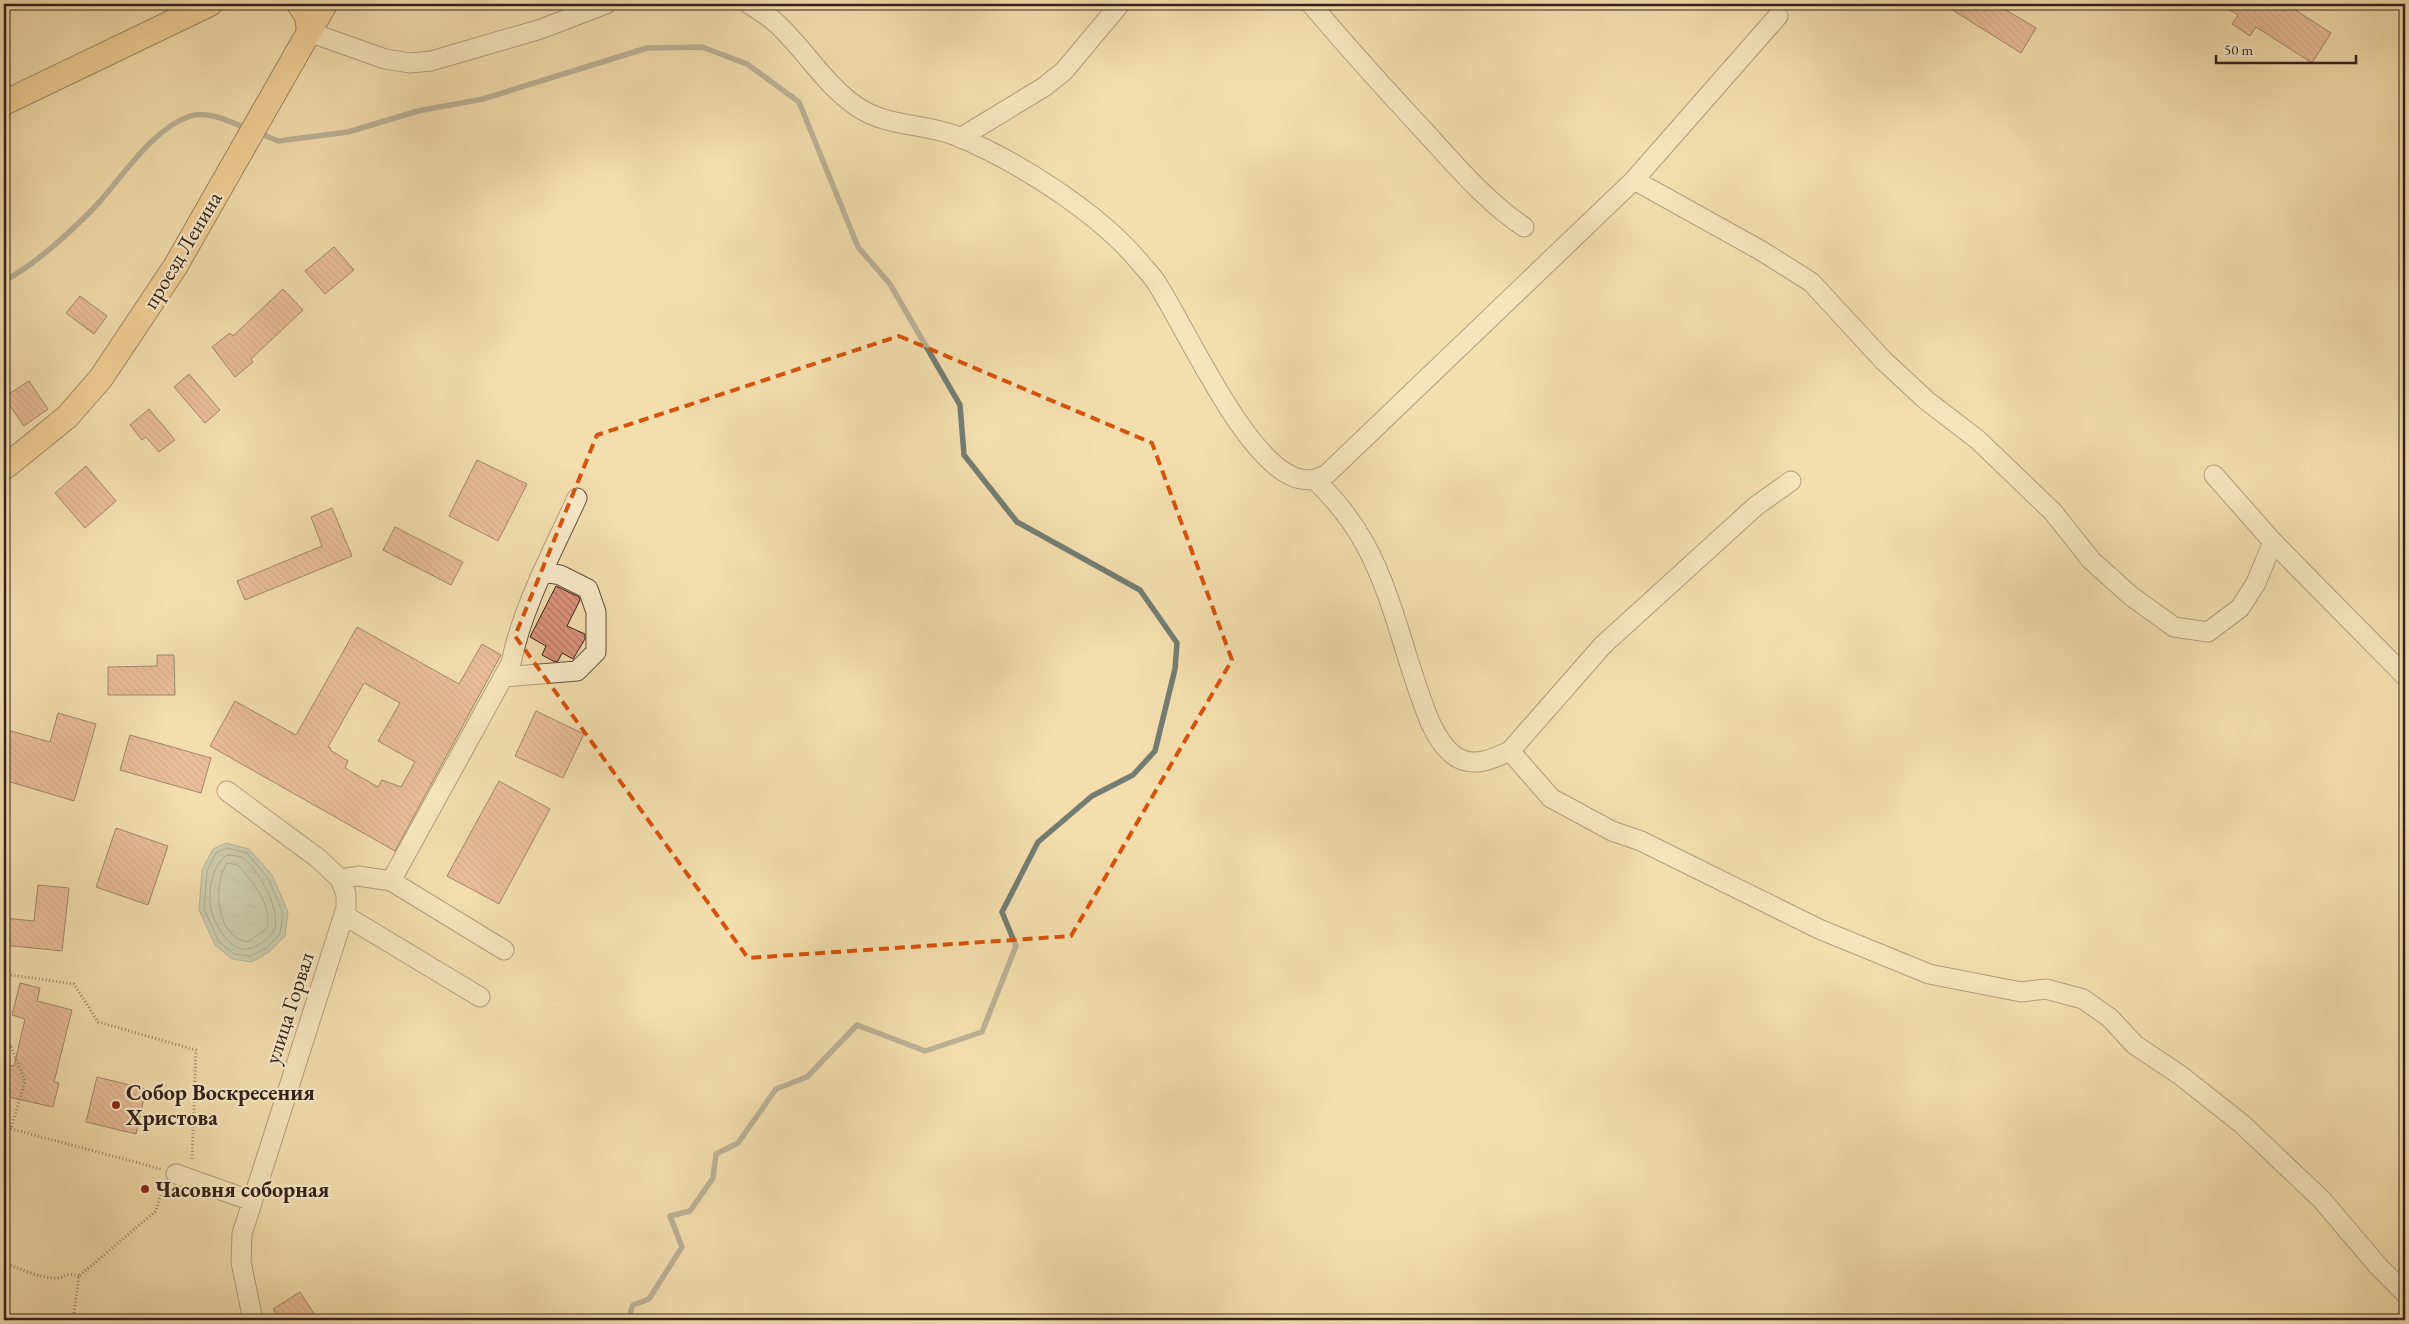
<svg xmlns="http://www.w3.org/2000/svg" width="2409" height="1324" viewBox="0 0 2409 1324" font-family="'EB Garamond',serif">
	<style>
		.water { fill: url(#water-ripples); stroke: #737d73 }
		.lines { fill: none; stroke-linecap: round; stroke-linejoin: round }
		.shore { stroke: #686e64; stroke-width: 1 }
		.stream { stroke: #737d73; stroke-width: 5.5 }
		.building { fill: url(#building-back-hatch); stroke: #352017; fill-rule: evenodd }
		.minor-casing { stroke: #65503d; stroke-width: 21 }
		.major-casing { stroke: #352017; stroke-width: 26 }
		.path { stroke: #352017; stroke-width: 3; stroke-dasharray: 1 2.5; stroke-linecap: butt }
		.minor { stroke: #f8eaca; stroke-width: 19 }
		.major { stroke: #eabf77; stroke-width: 24 }
		.marked { fill: none; stroke: #d6530d; stroke-width: 4; stroke-dasharray: 10 6; stroke-linejoin: round }
		.poi-dot { fill: #8f2418; stroke: #f8eaca; stroke-width: 2 }
		.labels { text-anchor: middle; dominant-baseline: central; stroke-width: 4.5; stroke-linejoin: round; paint-order: stroke }
		.street-label { font-size: 22px; fill: #352017; stroke: #f8eaca }
		.poi-label { font-size: 22px; font-weight: bold; fill: #352017; stroke: #f8eaca; text-anchor: start }
	</style>
	<defs>
		<pattern id="water-ripples" width="26" height="14" patternUnits="userSpaceOnUse" patternTransform="scale(1.25)"><rect width="26" height="14" fill="#9cbbb0"/><path d="M2 4q2-2 4 0t4 0M15 11q2-2 4 0t4 0" fill="none" stroke="#87a097"/></pattern>
		<pattern id="building-back-hatch" width="6" height="6" patternUnits="userSpaceOnUse" patternTransform="scale(1.25)"><rect width="6" height="6" fill="#df947d"/><path d="M-1 5l2 2M0 0l6 6M5-1l2 2" fill="none" stroke="#b67865"/></pattern>
	</defs>
	<rect width="100%" height="100%" fill="#f4deae"/>
	<filter id="stains"><feTurbulence type="fractalNoise" baseFrequency=".004" numOctaves="4"/><feColorMatrix values="0 0 0 0 .2 0 0 0 0 .09 0 0 0 0 .02 0 0 0 .5 -.17"/></filter>
	<radialGradient id="worn" r=".72"><stop offset=".6" stop-color="#630" stop-opacity="0"/><stop offset="1" stop-color="#630" stop-opacity=".3"/></radialGradient>
	<path class="water" d="M 226,843 L 249,849 L 272,875 L 288,912 L 285,936 L 269,952 L 252,962 L 232,959 L 215,945 L 199,910 L 202,870 L 213,849 Z"/>
	<g class="lines">
		<path class="shore" d="M 227,848 L 247,853 L 268,878 L 283,913 L 280,934 L 266,948 L 251,956 L 234,954 L 219,942 L 204,909 L 207,871 L 216,853 Z
			M 228,855 C 233,855 239,856 243,858 C 258,869 284,914 273,932 C 270,938 262,943 256,946 C 233,959 216,928 211,909 C 207,894 213,860 228,855 Z
			M 227,863 L 238,865 C 253,882 272,904 267,928 L 248,942 C 216,938 212,885 227,863 Z"/>
		<path class="stream" d="M 259,133 L 278,141 L 348,132 L 418,111 L 483,99 L 647,48 L 702,47 L 747,64 L 799,102 L 858,247 L 890,284 L 960,405 L 964,455 L 1017,522 L 1140,590 L 1177,643 L 1175,669 L 1155,751 L 1133,775 L 1092,796 L 1038,842 L 1002,912 L 1016,946 L 982,1032 L 925,1051 L 857,1025 L 807,1077 L 776,1089 L 738,1143 L 716,1154 L 713,1178 L 690,1211 L 670,1216 L 682,1247 L 649,1299 L 633,1305 L 628,1320
			M 4,281 C 35,265 67,235 92,210 C 121,180 150,130 190,116 C 208,110 231,122 248,129"/>
	</g>
	<path class="building" d="M 1943,4 L 1996,4 L 2036,28 L 2021,53 Z
		M 2220,4 L 2286,4 L 2331,33 L 2312,63 L 2256,27 L 2250,36 L 2232,24 L 2238,15 Z
		M 334,247 L 354,270 L 325,294 L 305,271 Z
		M 283,289 L 303,310 L 251,359 L 253,362 L 235,377 L 212,347 L 230,333 L 233,336 Z
		M 80,296 L 107,316 L 94,334 L 66,313 Z
		M 189,374 L 220,410 L 205,423 L 174,387 Z
		M 29,381 L 48,409 L 24,426 L 4,397 Z
		M 149,409 L 175,440 L 159,452 L 146,437 L 142,440 L 130,425 Z
		M 477,460 L 527,484 L 498,541 L 449,516 Z
		M 86,466 L 116,501 L 85,528 L 55,493 Z
		M 332,508 L 352,556 L 245,600 L 237,581 L 322,546 L 311,517 Z
		M 395,527 L 463,562 L 451,585 L 383,550 Z
		M 556,586 L 579,597 L 580,600 L 567,626 L 585,634 L 585,639 L 573,659 L 562,653 L 558,661 L 555,662 L 542,655 L 546,646 L 530,637 Z
		M 357,627 L 459,684 L 482,644 L 501,655 L 395,851 L 210,746 L 235,701 L 296,735 ZM 364,683 L 400,703 L 378,741 L 415,762 L 401,787 L 382,780 L 378,787 L 345,768 L 348,761 L 330,750 L 331,748 L 328,747 Z
		M 157,655 L 174,655 L 175,695 L 108,695 L 108,667 L 157,666 Z
		M 536,711 L 584,734 L 563,778 L 515,756 Z
		M 58,713 L 96,724 L 74,801 L 4,780 L 4,729 L 50,742 Z
		M 130,735 L 211,758 L 201,793 L 120,770 Z
		M 499,781 L 550,809 L 499,904 L 447,876 Z
		M 116,828 L 168,846 L 148,905 L 96,887 Z
		M 38,885 L 69,888 L 62,951 L 4,945 L 4,918 L 34,921 Z
		M 20,983 L 40,988 L 37,1001 L 72,1010 L 54,1082 L 59,1083 L 53,1107 L 4,1096 L 4,1064 L 14,1066 L 25,1019 L 12,1015 Z
		M 97,1077 L 146,1089 L 136,1134 L 86,1122 Z
		M 300,1292 L 318,1320 L 280,1320 L 273,1309 Z"/>
	<g class="lines">
		<defs>
			<path id="minor" d="M 749,4 C 758,10 767,15 775,22 C 804,48 824,84 856,106 C 886,127 922,123 954,135 C 1016,160 1100,213 1142,265 C 1148,272 1155,279 1159,287 C 1187,330 1249,470 1301,479 C 1312,481 1318,479 1327,474 L 1634,180 L 1778,16
				M 1311,4 C 1349,49 1388,92 1428,135 C 1457,167 1487,202 1524,227
				M 309,32 L 385,59 L 410,63 L 431,61 L 541,29 L 606,4
				M 960,138 L 1044,87 L 1064,71 L 1120,4
				M 1634,180 L 1760,250 L 1811,282 L 1883,360 L 1926,400 L 1978,440 L 2053,512 L 2091,560 L 2131,596 L 2174,627 L 2208,632 L 2240,608 L 2256,583 L 2273,542
				M 2214,475 L 2273,542 L 2405,676
				M 1315,480 C 1336,500 1352,520 1366,546 C 1396,602 1406,666 1431,724 C 1437,737 1446,752 1460,759 C 1477,767 1494,758 1510,751 L 1603,645 L 1756,506 L 1791,481
				M 503,677 L 577,671 L 596,652 L 596,612 L 588,589 L 560,575 L 544,572
				M 1510,751 L 1551,798 L 1612,831 L 1641,841 L 1819,929 L 1929,974 L 2021,992 L 2046,989 L 2083,999 L 2110,1018 L 2135,1045 L 2180,1075 L 2242,1124 L 2322,1200 L 2378,1266 L 2405,1293
				M 227,791 L 319,859 L 340,879 L 346,894 L 346,908 L 242,1234 L 241,1262 L 253,1320
				M 340,879 L 358,876 L 391,881 L 504,950
				M 391,881 L 511,663 C 523,605 553,551 577,498
				M 344,915 L 480,997
				M 176,1174 L 252,1201"/>
			<path id="major" d="M 299,4 L 307,16 L 309,32
				M 4,103 L 210,4
				M 4,468 L 67,417 L 101,378 L 175,267 L 325,4"/>
		</defs>
		<use href="#minor" class="minor-casing"/>
		<use href="#major" class="major-casing"/>
		<path class="path" d="M 4,974 L 74,984 L 98,1022 L 196,1050 L 192,1161
			M 4,1045 L 11,1047 L 25,1081 L 11,1129
			M 4,1127 L 161,1169
			M 4,1263 C 18,1268 42,1279 57,1278 C 68,1277 65,1272 79,1276
			M 73,1320 L 79,1276 L 156,1211 L 162,1190 L 166,1190"/>
		<use href="#minor" class="minor"/>
		<use href="#major" class="major"/>
	</g>
	<path d="M0 0H2409V1324H0ZM 899,336 L 1152,443 L 1232,660 L 1071,936 L 748,958 L 515,636 L 597,435 Z" fill="#f4deae" fill-opacity=".55" fill-rule="evenodd"/>
	<path class="marked" d="M 899,336 L 1152,443 L 1232,660 L 1071,936 L 748,958 L 515,636 L 597,435 Z"/>
	<g class="poi-dot">
		<circle cx="116" cy="1105" r="5"/>
		<circle cx="145" cy="1189" r="5"/>
	</g>
	<g class="labels">
		<g class="street-label">
			<text transform="translate(182 250) rotate(-59)">проезд Ленина</text>
			<text transform="translate(289 1008) rotate(-72)">улица Горвал</text>
		</g>
		<g class="poi-label">
			<text x="126" y="1092">Собор Воскресения<tspan x="126" dy="25">Христова</tspan></text>
			<text x="155" y="1189">Часовня соборная</text>
		</g>
	</g>
	<rect width="2409" height="1324" fill="none" stroke="#f4deae" stroke-width="20"/>
	<rect x="5" y="5" width="2399" height="1314" fill="none" stroke="#352017" stroke-width="2.5"/>
	<rect x="10" y="10" width="2389" height="1304" fill="none" stroke="#352017"/>
	<path d="M2216 55v8h140v-8" fill="none" stroke="#352017" stroke-width="2.5"/>
	<text x="2224" y="55" font-size="15" fill="#352017" stroke="#f8eaca" stroke-width="4" paint-order="stroke">50 m</text>
	<rect width="100%" height="100%" filter="url(#stains)"/>
	<rect width="100%" height="100%" fill="url(#worn)"/>
</svg>
